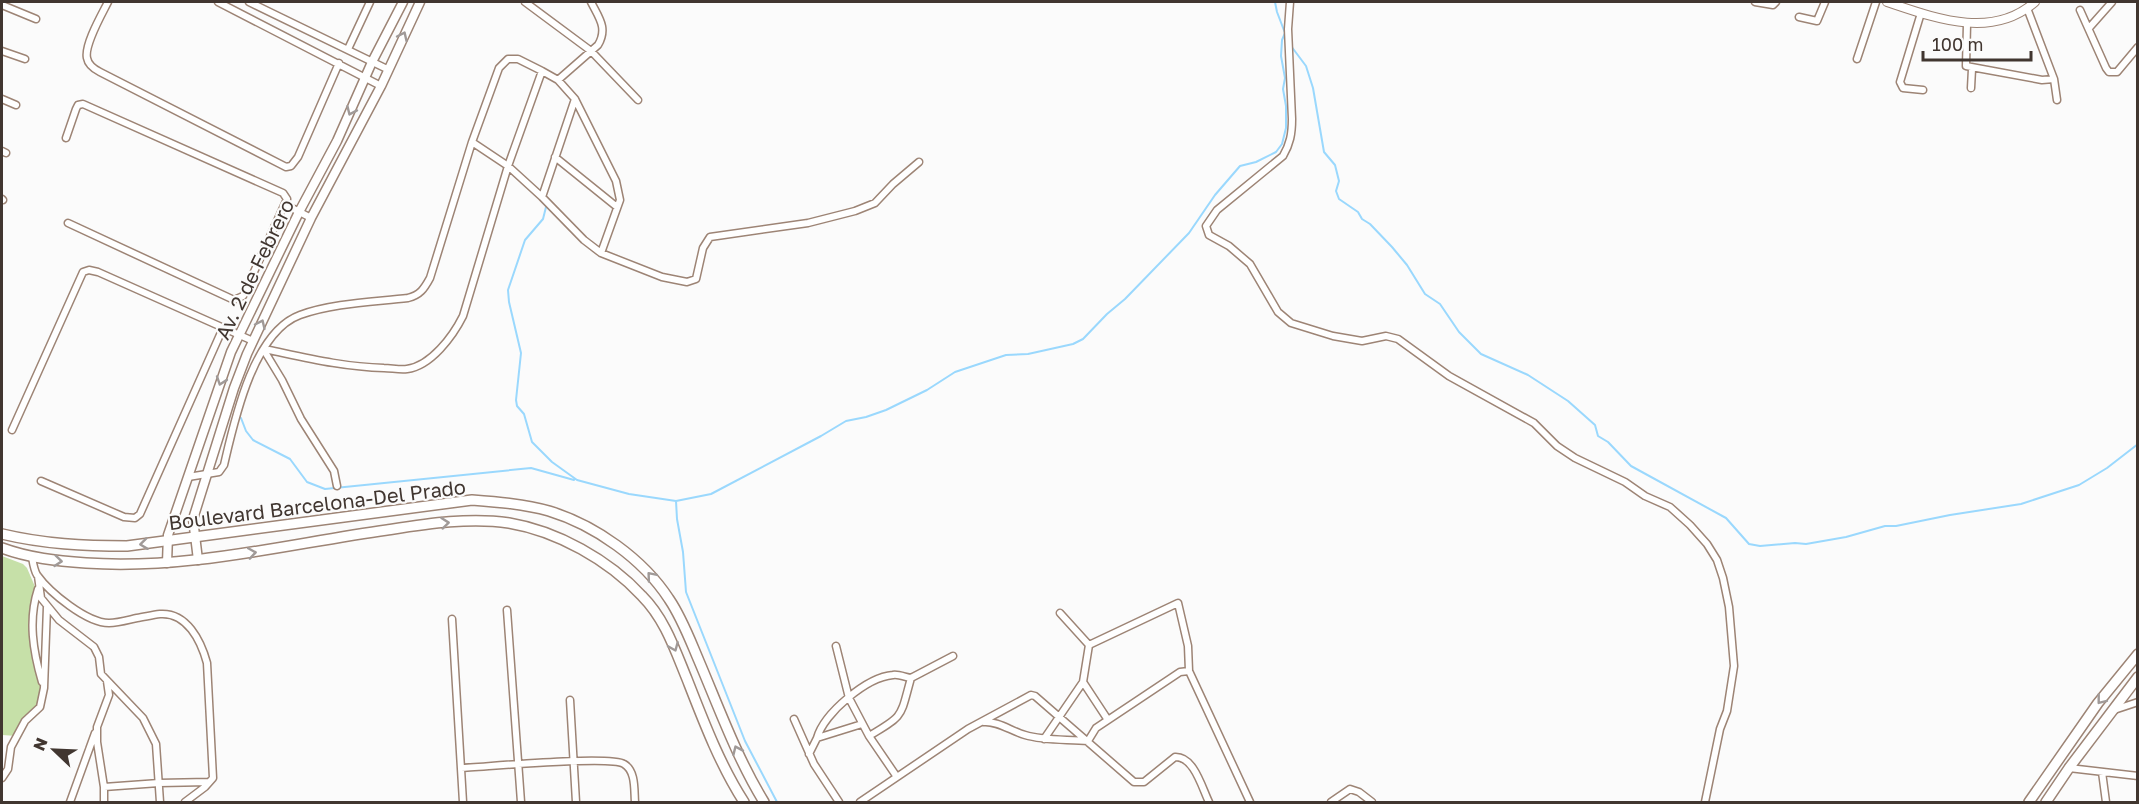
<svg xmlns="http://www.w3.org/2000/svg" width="2139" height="804" viewBox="0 0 2139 804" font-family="'Golos Text',sans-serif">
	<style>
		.green { fill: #c6e0a8 }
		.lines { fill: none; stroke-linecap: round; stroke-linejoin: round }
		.stream { stroke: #9ad8fd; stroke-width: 2 }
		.minor-casing { stroke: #9d8475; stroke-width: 9 }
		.tertiary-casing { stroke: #9d8475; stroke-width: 10 }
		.secondary-casing { stroke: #9d8475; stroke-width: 11 }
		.primary-casing { stroke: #9d8475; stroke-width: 12 }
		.minor { stroke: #fff; stroke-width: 6 }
		.tertiary { stroke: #fff; stroke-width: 8 }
		.secondary { stroke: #fff; stroke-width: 8 }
		.primary { stroke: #fff; stroke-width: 9 }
		.oneway { stroke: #a09a98 }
		.labels { text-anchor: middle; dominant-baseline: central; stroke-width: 4.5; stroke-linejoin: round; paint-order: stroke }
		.street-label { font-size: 20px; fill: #413630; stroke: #fbfbfb }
	</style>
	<rect width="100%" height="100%" fill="#fbfbfb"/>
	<path class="green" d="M 2,556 L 23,564 L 27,568 L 36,589 L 32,627 L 44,688 L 40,707 L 17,736 L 2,735 Z"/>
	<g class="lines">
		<path class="stream" d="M 1275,2 L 1277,12 L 1285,33
			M 1291,46 L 1306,66 L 1313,88 L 1324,152 L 1335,165 L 1339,181 L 1336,191 L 1339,199 L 1358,212 L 1362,219 L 1370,224 L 1392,247 L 1407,265 L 1425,294 L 1440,304 L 1459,332 L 1481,354 L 1528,375 L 1568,401 L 1595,425 L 1598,436 L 1608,442 L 1631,466 L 1726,518 L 1749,544 L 1760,546 L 1795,543 L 1806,544 L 1846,537 L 1885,526 L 1896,526 L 1950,515 L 2021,504 L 2079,485 L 2107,468 L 2138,444
			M 546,207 L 543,219 L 525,240 L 508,290 L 509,302 L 521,353 L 516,400 L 517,406 L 524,414 L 532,442 L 552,462 L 577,480 L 629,494 L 676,501 L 711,494 L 821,436 L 846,421 L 866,417 L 886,410 L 927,390 L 955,372 L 1006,355 L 1028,354 L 1073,344 L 1083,339 L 1107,314 L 1125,299 L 1189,233 L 1215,195 L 1240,166 L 1256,162 L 1276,152 L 1282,144 L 1286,128 L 1286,106 L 1283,89 L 1285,78 L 1281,56 L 1282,40 L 1285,33
			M 241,418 L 246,431 L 253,440 L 290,459 L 307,482 L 325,489 L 531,468 L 574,480
			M 676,501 L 677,519 L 683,552 L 686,592 L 745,741 L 777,802"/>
		<defs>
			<path id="minor" d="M 108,2 C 102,14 84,45 87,58 C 88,64 94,69 100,72 L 286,167 L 291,166 L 298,157 L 339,63
				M 218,2 L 381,86
				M 249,2 L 387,69
				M 525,2 L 591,51 L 638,100
				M 1290,2 L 1288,29 L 1292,119 C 1292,134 1290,144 1283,156 L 1217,210 L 1206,226 L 1209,235 L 1229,246 L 1250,264 L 1278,312 L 1291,323 L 1333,336 L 1362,341 L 1386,336 L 1398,339 L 1449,376 L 1534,423 L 1557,446 L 1575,458 L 1625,482 L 1645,496 L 1670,507 L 1690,525 L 1707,544 L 1717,560 L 1723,578 L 1729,607 L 1734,666 L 1727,711 L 1720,729 L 1705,802
				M 1755,2 L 1773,5 L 1776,2
				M 2,5 L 36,19
				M 2027,8 L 2054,79 L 2057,100
				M 2080,10 L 2106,68 L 2109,72 L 2117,72 L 2138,47
				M 1921,13 L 1900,82 L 1903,88 L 1923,90
				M 1799,17 L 1817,21 L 1825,2
				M 1967,24 L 1966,66 L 2042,80 L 2054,79
				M 2089,28 L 2112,2
				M 348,49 L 370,2
				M 2,51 L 25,59
				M 1857,59 L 1876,2
				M 558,80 L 598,45 C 608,28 599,18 591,2
				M 1971,88 L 1972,69
				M 2,99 L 16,105
				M 66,138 L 76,109 L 78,105 L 83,104 L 283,193 L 287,199 L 243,296 L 234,300 L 68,223
				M 472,142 L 508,166 L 542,197 L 584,240 L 601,253 L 662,277 L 687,282 L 696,279 L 703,248 L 710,237 L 808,223 L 855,211 L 875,203 L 893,184 L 919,162
				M 2,151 L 6,153
				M 555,157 L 617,207
				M 542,197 L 575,99
				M 2,199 L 3,200
				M 286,205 L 311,218
				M 12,430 L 83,272 L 89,270 L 98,272 L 253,341
				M 188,477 L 219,472 L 224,465 C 234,422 253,332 300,315 C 333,303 374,302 408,298 C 420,295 424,289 430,278 L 472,142 L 499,68 L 508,59 L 518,59 L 542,71 L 558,80 L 575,99 L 616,181 L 620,200 L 601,253
				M 41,481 L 124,517 L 135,518 L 140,514 L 223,328
				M 337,486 L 334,471 L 301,419 L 282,380 L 265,352 L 269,350 C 307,358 344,367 384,368 C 391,368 400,370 407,369 C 431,366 453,336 463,316 L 508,166 L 542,71
				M 32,557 C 33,563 34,570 37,575 C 50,593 87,623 109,623 C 118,623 128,620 137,618 C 144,617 152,615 160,614 C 187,612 201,641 207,663 L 213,778 L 205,787 L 185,802
				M 38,576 L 41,598 L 59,620 L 94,647 L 99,657 L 101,674 L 143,718 L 156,744 L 160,802
				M 38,589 C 28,620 33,651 42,682
				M 507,610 L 521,802
				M 1060,613 L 1089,645
				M 452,619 L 463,802
				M 836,646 L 849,698 L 869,736 L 897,777
				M 1083,682 L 1108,720
				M 570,700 L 576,802
				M 2114,710 L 2138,702
				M 794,719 L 814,764 L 839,802
				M 984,722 C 998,721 1011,731 1025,735 C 1045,741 1067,739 1088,741
				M 869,736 C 905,715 900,717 911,678 L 953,656
				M 817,738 C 824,713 867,677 893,675 C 898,674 905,677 911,678
				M 1044,739 L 1083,682 L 1089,645 L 1178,603 L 1188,646 L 1189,671
				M 1088,741 L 1096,728 L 1180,672 L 1189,671 L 1250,802
				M 809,754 L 817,738 L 862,724
				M 461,768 C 485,767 610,755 624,764 C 636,771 634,790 635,802
				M 2069,768 L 2138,776
				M 2102,772 L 2106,802
				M 2,778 L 8,769 L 11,747 L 25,721 L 40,707 L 44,688 L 47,607
				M 104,787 L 159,783 L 209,782
				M 70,802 L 95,733
				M 104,802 L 104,787 L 97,742 L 97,727 L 109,695 L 107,681
				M 860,802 L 968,729 L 1031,695 L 1035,696 L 1134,782 L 1144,782 L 1175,757 C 1194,756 1202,788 1209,802
				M 1331,802 L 1350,789 L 1359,792 L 1372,802"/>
			<path id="tertiary" d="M 1887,2 C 1935,18 1992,40 2035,2"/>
			<path id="secondary" d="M 198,560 L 193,519 L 234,388 L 247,354 L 311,218 L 381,86 L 420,2
				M 167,563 L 168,535 L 231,352 L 299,212 L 337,141 L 372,62 L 403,2"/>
			<path id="primary" d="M 2,534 C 44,544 84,546 127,546 L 472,500 C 498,502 524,504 549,511 C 595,525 643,559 669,599 C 682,618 690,640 699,661 C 719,708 737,758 764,802
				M 2,548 C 29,558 57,561 86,563 C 188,570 287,544 387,530 C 426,524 469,517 509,523 C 557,531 609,560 642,596 C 665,619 675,650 687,679 C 703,720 720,765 744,802
				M 2029,802 L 2098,703 L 2138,654
				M 2046,802 L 2069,768 L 2138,677"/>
		</defs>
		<use href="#minor" class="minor-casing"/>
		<use href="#tertiary" class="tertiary-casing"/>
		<use href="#secondary" class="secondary-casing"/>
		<use href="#primary" class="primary-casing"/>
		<use href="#minor" class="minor"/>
		<use href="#tertiary" class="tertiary"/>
		<use href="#secondary" class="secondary"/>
		<use href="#primary" class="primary"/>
	</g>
	<defs><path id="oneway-chevron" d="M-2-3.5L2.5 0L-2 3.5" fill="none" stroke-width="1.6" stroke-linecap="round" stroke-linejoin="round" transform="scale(1.5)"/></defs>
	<g class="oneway">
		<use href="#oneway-chevron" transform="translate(403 36) rotate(-65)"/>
		<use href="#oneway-chevron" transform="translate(351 111) rotate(114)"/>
		<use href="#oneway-chevron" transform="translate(261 324) rotate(-65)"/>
		<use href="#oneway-chevron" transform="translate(221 381) rotate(109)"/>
		<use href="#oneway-chevron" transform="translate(445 523) rotate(-6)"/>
		<use href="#oneway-chevron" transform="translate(144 544) rotate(173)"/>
		<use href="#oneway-chevron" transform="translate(252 553) rotate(-9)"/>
		<use href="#oneway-chevron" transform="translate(58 561) rotate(6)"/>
		<use href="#oneway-chevron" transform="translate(651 576) rotate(-130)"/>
		<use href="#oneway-chevron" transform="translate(674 647) rotate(67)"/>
		<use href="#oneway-chevron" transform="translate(2101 700) rotate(128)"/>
		<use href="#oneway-chevron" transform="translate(737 750) rotate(-114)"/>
	</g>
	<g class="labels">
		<g class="street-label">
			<text transform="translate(254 269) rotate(-64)">Av. 2 de Febrero</text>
			<text transform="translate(317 504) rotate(-7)">Boulevard Barcelona-Del Prado</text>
		</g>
	</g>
	<rect width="2139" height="804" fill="none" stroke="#413630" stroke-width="6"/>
	<g transform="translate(54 750) rotate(293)" stroke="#fbfbfb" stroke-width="4.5" paint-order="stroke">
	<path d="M0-4.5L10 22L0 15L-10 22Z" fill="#413630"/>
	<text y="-9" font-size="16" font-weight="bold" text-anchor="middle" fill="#413630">N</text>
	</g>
	<path d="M1923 51v9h108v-9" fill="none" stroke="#413630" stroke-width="3"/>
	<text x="1932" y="51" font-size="18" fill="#413630" stroke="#fbfbfb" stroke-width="4.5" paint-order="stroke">100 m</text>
</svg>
